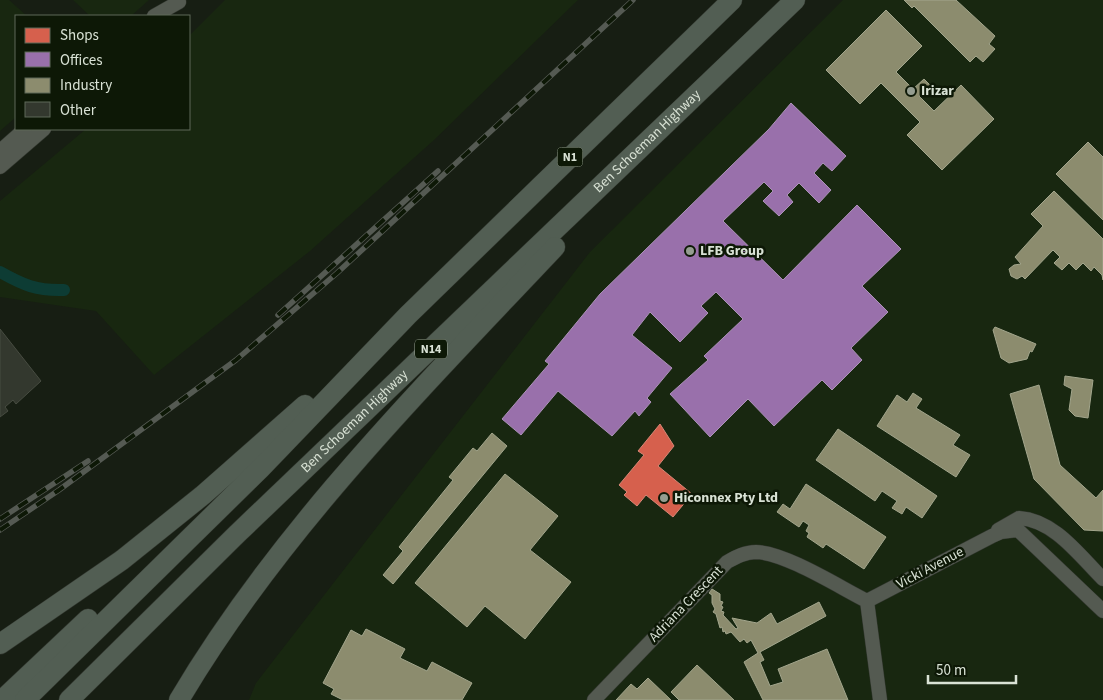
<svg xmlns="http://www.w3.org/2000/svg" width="1103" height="700" viewBox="0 0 1103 700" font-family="'Source Sans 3',sans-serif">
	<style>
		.built { fill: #182710 }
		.shops { fill: #d6604d; stroke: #d78776 }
		.offices { fill: #9970ab; stroke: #ac92b8 }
		.industry { fill: #8c8c6e; stroke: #a3a68d }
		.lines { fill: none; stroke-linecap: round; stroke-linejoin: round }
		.canal { stroke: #0d3c34; stroke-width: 12 }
		.building { fill: #33382e; stroke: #474c41 }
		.minor-casing { stroke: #32372f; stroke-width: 15 }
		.highway-casing { stroke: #32372f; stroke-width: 21 }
		.minor { stroke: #545a51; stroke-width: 14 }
		.highway { stroke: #525e53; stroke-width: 20 }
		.rail-casing { stroke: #555a53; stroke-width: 5.5 }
		.rail { stroke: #0d1806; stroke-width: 4; stroke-dasharray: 11; stroke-linecap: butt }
		.poi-dot { fill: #959d91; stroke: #0d1806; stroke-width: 2 }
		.labels { text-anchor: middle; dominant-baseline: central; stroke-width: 5; stroke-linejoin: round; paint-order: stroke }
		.shield { fill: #0d1806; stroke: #9ca597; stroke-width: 1 }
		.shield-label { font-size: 12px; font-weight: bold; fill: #d9e2d5 }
		.poi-label { font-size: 14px; font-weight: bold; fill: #d9e2d5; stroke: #0d1806; text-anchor: start }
		.street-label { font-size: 14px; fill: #d9e2d5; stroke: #0d1806 }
	</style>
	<rect width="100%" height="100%" fill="#171e13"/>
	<path class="built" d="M 0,0 L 9,0 L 27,16 L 16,16 L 16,117 L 0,131 Z
		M 73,0 L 149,0 L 131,16 L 90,16 Z
		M 225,0 L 578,0 L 434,140 L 310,251 L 154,375 L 96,311 L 0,297 L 0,201 L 86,129 L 189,129 L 189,36 Z
		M 843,0 L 1103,0 L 1103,700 L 249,700 L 256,683 L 590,252 Z"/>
	<path class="shops" d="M 660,424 L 674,446 L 658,466 L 692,494 L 673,517 L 646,495 L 637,506 L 624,495 L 627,492 L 619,485 L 644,455 L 638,451 Z"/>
	<path class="offices" d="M 791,103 L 846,156 L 832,171 L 823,163 L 814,173 L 831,190 L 819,203 L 799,183 L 787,195 L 793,202 L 779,216 L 763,201 L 773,191 L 764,182 L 723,221 L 783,280 L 857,205 L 901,249 L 862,286 L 888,312 L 851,348 L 862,360 L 832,390 L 822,380 L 774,426 L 748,399 L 710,437 L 670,394 L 708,360 L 704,356 L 743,319 L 716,292 L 701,306 L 708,313 L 680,342 L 650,312 L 632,335 L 672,368 L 647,398 L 651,402 L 639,416 L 635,411 L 612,436 L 558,391 L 521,435 L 502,419 L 549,364 L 545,361 L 600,294 L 769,129 Z"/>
	<path class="industry" d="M 904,0 L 956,0 L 995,36 L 989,44 L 995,49 L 983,62 L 976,56 L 970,62 L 914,6 L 912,8 Z
		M 886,10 L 922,46 L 896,72 L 913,89 L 924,79 L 934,89 L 926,97 L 922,93 L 919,96 L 934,111 L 961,85 L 994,119 L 942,170 L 907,135 L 920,122 L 881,83 L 860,104 L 826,70 Z
		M 1088,142 L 1103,157 L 1103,220 L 1056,174 Z
		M 1054,191 L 1103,239 L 1103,280 L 1102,275 L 1094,267 L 1091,271 L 1083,263 L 1076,270 L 1069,263 L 1062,270 L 1054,263 L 1060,257 L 1053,250 L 1025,279 L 1022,276 L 1017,279 L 1011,276 L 1009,269 L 1014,265 L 1021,264 L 1015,257 L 1043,226 L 1031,214 Z
		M 995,327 L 1036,344 L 1032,352 L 1030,351 L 1027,359 L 1009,363 L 1001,358 L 993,330 Z
		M 1065,376 L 1093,380 L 1088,418 L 1075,416 L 1069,410 L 1072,389 L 1064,385 Z
		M 1039,385 L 1060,465 L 1096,498 L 1103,490 L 1103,531 L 1084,530 L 1034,479 L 1010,394 Z
		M 913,393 L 922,399 L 916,408 L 960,435 L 953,445 L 970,455 L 956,477 L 877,426 L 897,395 L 907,402 Z
		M 838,429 L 937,496 L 922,518 L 906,507 L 902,514 L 892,508 L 897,501 L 882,491 L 875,501 L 816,460 Z
		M 492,433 L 507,446 L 393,584 L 383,575 L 403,551 L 399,547 L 453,480 L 449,477 L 473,448 L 477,451 Z
		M 505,474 L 558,516 L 530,550 L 571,582 L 525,639 L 485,606 L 467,627 L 415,583 Z
		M 806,484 L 886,537 L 864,569 L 826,544 L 823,548 L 807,537 L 809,533 L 806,531 L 809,525 L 803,521 L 799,527 L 777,512 L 783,504 L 790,509 Z
		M 712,589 L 720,594 L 720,601 L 723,602 L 721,606 L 723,607 L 721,611 L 724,612 L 723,615 L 736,629 L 738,628 L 732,618 L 757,623 L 771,613 L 777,624 L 819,602 L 826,616 L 760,652 L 764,660 L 760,662 L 770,686 L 783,682 L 778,669 L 827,649 L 848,700 L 763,700 L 744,662 L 758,653 L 751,640 L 747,643 L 744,639 L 740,642 L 731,632 L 726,634 L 725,631 L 723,632 L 722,627 L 720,628 L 716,614 L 713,612 L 715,609 L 712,603 L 712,595 L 709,593 Z
		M 366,629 L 405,649 L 400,658 L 427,671 L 432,662 L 472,683 L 462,700 L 343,700 L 331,694 L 334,689 L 323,683 L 351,630 L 362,636 Z
		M 697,665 L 734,700 L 679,700 L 671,692 Z
		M 648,678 L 671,700 L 616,700 L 631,684 L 637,689 Z"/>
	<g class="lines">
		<path class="canal" d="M 0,272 C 23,285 37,291 64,290"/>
	</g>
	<path class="building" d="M 0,329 L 41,381 L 16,404 L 13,400 L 5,407 L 8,411 L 0,417 Z"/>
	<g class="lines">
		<defs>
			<path id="minor" d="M 154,16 L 179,2
				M 0,151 L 25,129
				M 0,167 L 44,129
				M 998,530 L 1019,518 C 1054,520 1079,555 1103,579
				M 1018,530 L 1103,611
				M 867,601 L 992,536 L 1001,532 L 1018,530
				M 594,700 L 727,562 C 736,557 745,552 756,552 C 786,553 839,587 867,601 L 880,700"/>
			<g id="highway">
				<path d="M 0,644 L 122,560 L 203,495 L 305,405"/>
				<path d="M 2,700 L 88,619"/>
				<path d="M 25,700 L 261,468 L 408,315 L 732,0"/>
				<path id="s1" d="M 69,700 L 237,534 L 795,0"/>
				<path d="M 179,700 C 279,531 421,389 555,247"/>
			</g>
		</defs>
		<use href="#minor" class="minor-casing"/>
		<use href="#highway" class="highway-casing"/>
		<use href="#minor" class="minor"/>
		<use href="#highway" class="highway"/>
		<defs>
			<path id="rail" d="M 278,315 L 438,171
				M 0,519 L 88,461
				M 0,530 L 59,490 L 236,360 L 337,273 L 633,0"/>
		</defs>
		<use href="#rail" class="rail-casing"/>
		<use href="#rail" class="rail"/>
	</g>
	<g class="poi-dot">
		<circle cx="911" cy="91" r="5"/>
		<circle cx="690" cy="251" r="5"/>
		<circle cx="664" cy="498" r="5"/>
	</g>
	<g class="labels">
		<g class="shield">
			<rect x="557.5" y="147.5" width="25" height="19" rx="4"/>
			<rect x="415" y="339.5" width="32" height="19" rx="4"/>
		</g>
		<g class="shield-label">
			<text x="570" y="157">N1</text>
			<text x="431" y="349">N14</text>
		</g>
		<g class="poi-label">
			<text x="921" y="91">Irizar</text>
			<text x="700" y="251">LFB Group</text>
			<text x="674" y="498">Hiconnex Pty Ltd</text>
		</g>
		<g class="street-label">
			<text stroke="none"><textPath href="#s1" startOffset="804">Ben Schoeman Highway</textPath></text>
			<text stroke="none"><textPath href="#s1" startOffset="399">Ben Schoeman Highway</textPath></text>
			<text transform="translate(930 568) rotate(-28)">Vicki Avenue</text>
			<text transform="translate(686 604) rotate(-46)">Adriana Crescent</text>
		</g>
	</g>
	<rect x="15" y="15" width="175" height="115" fill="#0d1806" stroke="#5f6959"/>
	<rect x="25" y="28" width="25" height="15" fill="#d6604d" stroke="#5f6959"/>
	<text x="60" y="40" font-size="15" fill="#d9e2d5">Shops</text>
	<rect x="25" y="52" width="25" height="15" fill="#9970ab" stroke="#5f6959"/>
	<text x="60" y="65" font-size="15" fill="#d9e2d5">Offices</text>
	<rect x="25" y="78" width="25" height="15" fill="#8c8c6e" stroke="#5f6959"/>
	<text x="60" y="90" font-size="15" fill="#d9e2d5">Industry</text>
	<rect x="25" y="102" width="25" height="15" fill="#33382e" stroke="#5f6959"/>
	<text x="60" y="115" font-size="15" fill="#d9e2d5">Other</text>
	<path d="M928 675v8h88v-8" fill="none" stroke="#d9e2d5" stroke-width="2.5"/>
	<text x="936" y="675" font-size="15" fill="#d9e2d5" stroke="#0d1806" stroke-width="4" paint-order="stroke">50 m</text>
</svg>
